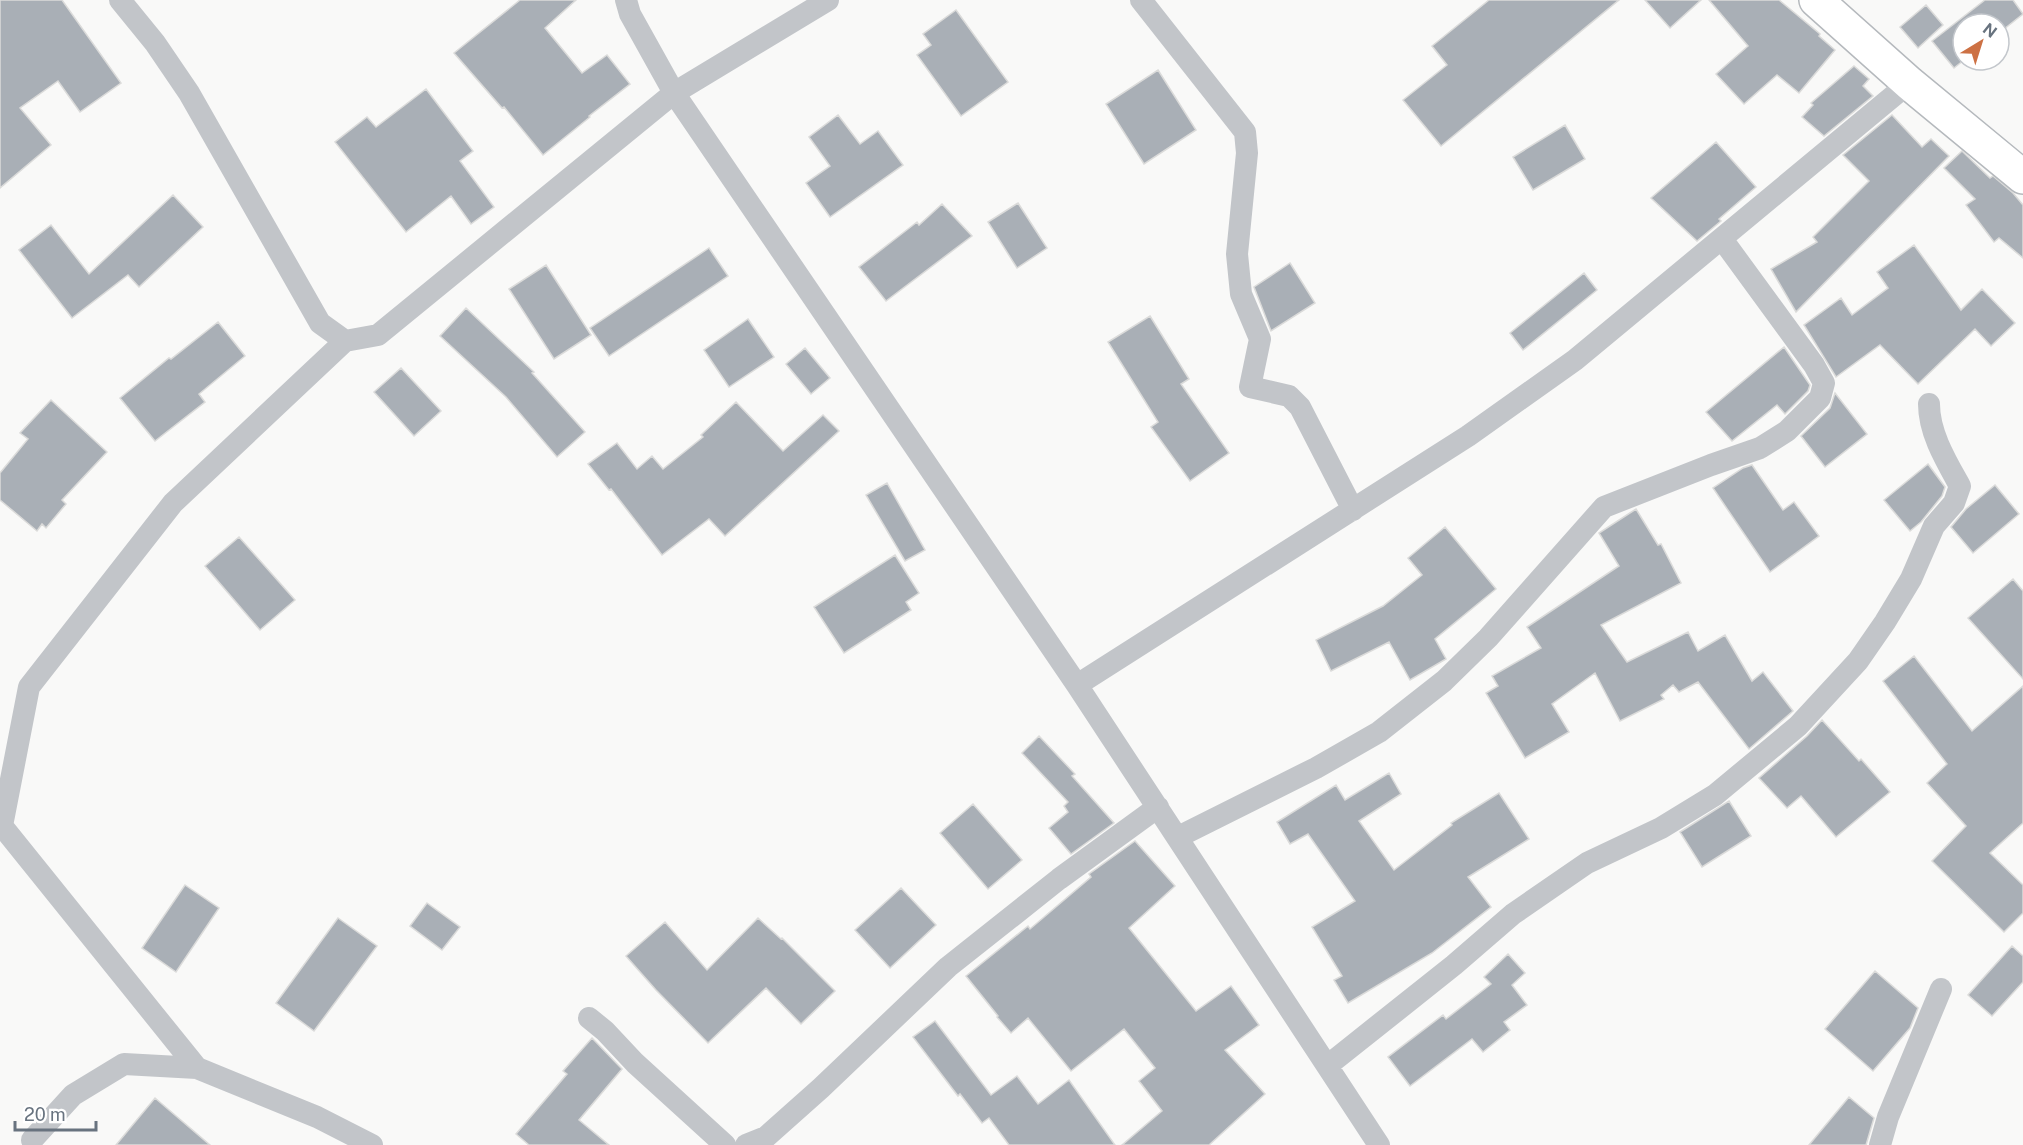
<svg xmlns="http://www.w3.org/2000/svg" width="2023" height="1145" viewBox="0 0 2023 1145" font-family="'Public Sans',sans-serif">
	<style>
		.building { fill: #a9afb6; stroke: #dbdbda; stroke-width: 1.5 }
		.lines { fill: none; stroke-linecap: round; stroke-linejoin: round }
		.secondary-casing { stroke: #b5b9bd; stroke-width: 36 }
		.minor { stroke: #c2c5c9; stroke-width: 22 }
		.secondary { stroke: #fff; stroke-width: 33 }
	</style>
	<rect width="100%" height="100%" fill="#f9f9f8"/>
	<path class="building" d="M 0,0 L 62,0 L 121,83 L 80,112 L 58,81 L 20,108 L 51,145 L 0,188 Z
		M 520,0 L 576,0 L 545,28 L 582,73 L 607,55 L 630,84 L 589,116 L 590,117 L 543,155 L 504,107 L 502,108 L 454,53 Z
		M 1489,0 L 1619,0 L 1441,146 L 1403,100 L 1447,65 L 1432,46 Z
		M 1645,0 L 1701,0 L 1670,28 Z
		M 1709,0 L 1779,0 L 1820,34 L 1819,36 L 1835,50 L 1799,93 L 1777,75 L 1744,104 L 1716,74 L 1748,46 Z
		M 1985,0 L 2013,0 L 2023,14 L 1999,33 L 1999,24 L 1963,24 L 1964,60 L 1954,68 L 1932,41 Z
		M 1926,5 L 1943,25 L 1918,48 L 1900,27 Z
		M 956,10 L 1008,82 L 961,116 L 917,55 L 931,45 L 923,34 Z
		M 1854,66 L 1869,79 L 1863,86 L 1873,96 L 1824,136 L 1802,117 L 1813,105 L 1811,103 Z
		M 1158,70 L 1196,130 L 1144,164 L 1106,104 Z
		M 426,89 L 473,151 L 460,161 L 494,207 L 471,224 L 451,196 L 406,232 L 335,142 L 367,117 L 376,127 Z
		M 838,115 L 860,144 L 878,131 L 903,165 L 830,217 L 806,183 L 830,166 L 809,137 Z
		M 1892,115 L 1922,147 L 1931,139 L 1949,156 L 1796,312 L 1771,269 L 1817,242 L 1813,237 L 1869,181 L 1843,155 Z
		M 1565,125 L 1585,159 L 1533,190 L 1513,157 Z
		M 1716,142 L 1756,187 L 1719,219 L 1721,221 L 1697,241 L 1651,198 Z
		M 1962,151 L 1990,178 L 1993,176 L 2013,193 L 2023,205 L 2023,258 L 1999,238 L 1994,242 L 1966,205 L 1975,199 L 1944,168 Z
		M 173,195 L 203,227 L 139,287 L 128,275 L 72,318 L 19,250 L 51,225 L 89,274 Z
		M 1018,203 L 1047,248 L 1017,268 L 988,222 Z
		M 942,204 L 972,236 L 886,301 L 859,267 L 917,222 L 919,225 Z
		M 1914,245 L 1961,310 L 1982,289 L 2015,323 L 1991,346 L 1975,329 L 1918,384 L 1880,345 L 1836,377 L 1804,325 L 1841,298 L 1852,315 L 1888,288 L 1877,272 Z
		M 709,248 L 728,276 L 609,356 L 590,328 Z
		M 1290,263 L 1315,303 L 1271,331 L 1254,287 Z
		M 546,265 L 591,335 L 554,359 L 509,289 Z
		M 1584,273 L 1597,290 L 1523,350 L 1510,333 Z
		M 466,308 L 534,372 L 532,373 L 585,432 L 557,457 L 506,397 L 440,336 Z
		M 1150,316 L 1189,379 L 1181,384 L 1229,453 L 1190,481 L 1151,427 L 1158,422 L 1108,342 Z
		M 748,319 L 774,357 L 729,387 L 704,350 Z
		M 218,322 L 245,356 L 199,394 L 205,402 L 155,441 L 120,398 L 169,358 L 171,359 Z
		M 1784,347 L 1810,385 L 1808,391 L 1785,414 L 1777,405 L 1732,441 L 1706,412 Z
		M 805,348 L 830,378 L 811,394 L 786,364 Z
		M 401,368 L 441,411 L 414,436 L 374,392 Z
		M 1835,393 L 1867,434 L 1825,467 L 1801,436 L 1830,408 Z
		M 51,400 L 107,452 L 62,500 L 66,504 L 46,528 L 42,524 L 37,531 L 0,500 L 0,473 L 28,439 L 20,433 Z
		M 736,402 L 783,451 L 823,415 L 839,431 L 725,536 L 709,519 L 662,555 L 611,489 L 609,490 L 588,464 L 617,443 L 637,469 L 652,456 L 663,469 L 703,437 L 701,435 Z
		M 1928,464 L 1945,487 L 1942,496 L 1921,522 L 1910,531 L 1884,500 Z
		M 1752,465 L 1783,510 L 1794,502 L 1819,536 L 1770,572 L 1713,488 L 1743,468 Z
		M 887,483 L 925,550 L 905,561 L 866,495 Z
		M 1995,485 L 2019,514 L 1973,553 L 1951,527 L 1966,509 Z
		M 1636,509 L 1658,545 L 1661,544 L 1681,583 L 1601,625 L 1627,662 L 1688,632 L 1698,651 L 1725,635 L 1752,681 L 1763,672 L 1793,711 L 1749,749 L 1698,682 L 1679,692 L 1673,685 L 1661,695 L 1664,699 L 1620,721 L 1595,673 L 1552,704 L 1569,732 L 1525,758 L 1486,693 L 1498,686 L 1492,676 L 1541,648 L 1527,627 L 1619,566 L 1599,533 Z
		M 1445,527 L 1496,589 L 1435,639 L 1446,659 L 1410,680 L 1389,642 L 1331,671 L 1316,640 L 1383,606 L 1422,575 L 1408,558 Z
		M 239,537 L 295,600 L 260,630 L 205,566 Z
		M 895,555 L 919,593 L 906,602 L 911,610 L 844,653 L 814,607 Z
		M 2013,579 L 2023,591 L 2023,679 L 1968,618 Z
		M 1914,656 L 1972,731 L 2023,686 L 2023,823 L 1990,853 L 2023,885 L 2023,913 L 2004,932 L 1932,861 L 1966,826 L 1927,783 L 1947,764 L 1883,681 Z
		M 1822,720 L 1859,761 L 1861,759 L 1890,792 L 1836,837 L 1801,796 L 1787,808 L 1759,778 L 1807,736 Z
		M 1039,736 L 1075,774 L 1072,776 L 1114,823 L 1071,854 L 1049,828 L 1068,812 L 1064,806 L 1068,802 L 1022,753 Z
		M 1389,773 L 1401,794 L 1359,821 L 1394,870 L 1452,825 L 1451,823 L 1499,793 L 1529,839 L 1468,877 L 1491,907 L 1432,953 L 1348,1003 L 1334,980 L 1342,976 L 1312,927 L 1355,901 L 1308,834 L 1290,844 L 1277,822 L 1336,785 L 1345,800 Z
		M 1729,801 L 1751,836 L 1702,867 L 1680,832 Z
		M 973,804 L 1022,860 L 988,889 L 940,833 Z
		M 1135,841 L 1175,886 L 1129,928 L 1196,1011 L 1231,986 L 1259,1025 L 1225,1050 L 1265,1094 L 1209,1145 L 1122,1145 L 1162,1111 L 1139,1081 L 1155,1068 L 1124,1029 L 1071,1071 L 1028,1018 L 1011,1033 L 997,1017 L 998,1016 L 966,976 L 1028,926 L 1030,929 L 1091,877 L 1089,874 Z
		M 185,885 L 219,908 L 176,972 L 142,948 Z
		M 901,888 L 936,925 L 890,968 L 855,930 Z
		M 427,903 L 460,927 L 442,950 L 410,926 Z
		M 338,918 L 377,946 L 314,1031 L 276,1003 Z
		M 758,918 L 781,939 L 782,938 L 835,991 L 801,1024 L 766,988 L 708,1043 L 656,990 L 626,956 L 665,922 L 707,970 Z
		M 2012,946 L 2023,956 L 2023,982 L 1992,1016 L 1968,995 Z
		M 1508,954 L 1525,973 L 1512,985 L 1527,1005 L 1504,1022 L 1510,1030 L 1483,1052 L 1472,1039 L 1410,1086 L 1388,1057 L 1443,1015 L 1446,1019 L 1491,984 L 1484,977 Z
		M 1875,971 L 1918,1008 L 1910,1028 L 1873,1071 L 1825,1029 Z
		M 935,1021 L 991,1095 L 1017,1076 L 1038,1104 L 1069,1080 L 1115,1145 L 1009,1145 L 989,1118 L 982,1123 L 960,1094 L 958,1096 L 913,1037 Z
		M 592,1038 L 622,1069 L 579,1120 L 609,1145 L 529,1145 L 516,1134 L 567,1074 L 563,1071 Z
		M 1849,1097 L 1874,1118 L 1866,1145 L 1809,1145 Z
		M 155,1098 L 210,1145 L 116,1145 Z"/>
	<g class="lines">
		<defs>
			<path id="secondary" d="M 1816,0 L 1909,83 L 2023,177"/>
		</defs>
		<use href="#secondary" class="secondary-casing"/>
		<path class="minor" d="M 120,0 L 155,43 L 189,93 L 320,323 L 345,341
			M 626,0 L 630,14 L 674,93 L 1077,685 L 1379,1145
			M 1141,0 L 1245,132 L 1247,153 L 1237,254 L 1241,294 L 1260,339 L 1250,387 L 1289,396 L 1300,407 L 1353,510
			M 1077,685 L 1468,436 L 1575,360 L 1909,83
			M 1178,837 L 1316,768 L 1379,732 L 1444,681 L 1488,638 L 1604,507 L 1711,465 L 1760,448 L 1787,431 L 1820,398 L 1824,383 L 1814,365 L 1722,239
			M 589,1018 L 605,1031 L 635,1063 L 725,1145
			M 1327,1066 L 1454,965 L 1513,914 L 1587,863 L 1661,828 L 1715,795 L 1798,726 L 1858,661 L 1885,622 L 1911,579 L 1934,526 L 1954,503 L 1960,486 C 1946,461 1929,433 1929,404
			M 32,1140 L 73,1095 L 124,1064 L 197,1068
			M 372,1145 L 317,1117 L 197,1068 L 2,826 L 29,687 L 173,503 L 345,341 L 378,335 L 674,93 L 828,0
			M 746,1145 L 766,1137 L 821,1088 L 948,967 L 1059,879 L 1158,807
			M 1880,1145 L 1888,1117 L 1941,989"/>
		<use href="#secondary" class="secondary"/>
	</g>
	<g transform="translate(1981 42) rotate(38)"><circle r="28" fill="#ffffff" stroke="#c3c7cc" stroke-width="1.5"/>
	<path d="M0-4.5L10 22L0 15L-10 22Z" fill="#cd7144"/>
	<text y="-9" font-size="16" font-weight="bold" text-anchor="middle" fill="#68737f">N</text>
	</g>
	<path d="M15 1121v9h81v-9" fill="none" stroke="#68737f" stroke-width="3"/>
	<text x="24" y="1121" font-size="18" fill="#68737f" stroke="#ffffff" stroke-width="4.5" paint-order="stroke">20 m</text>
</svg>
